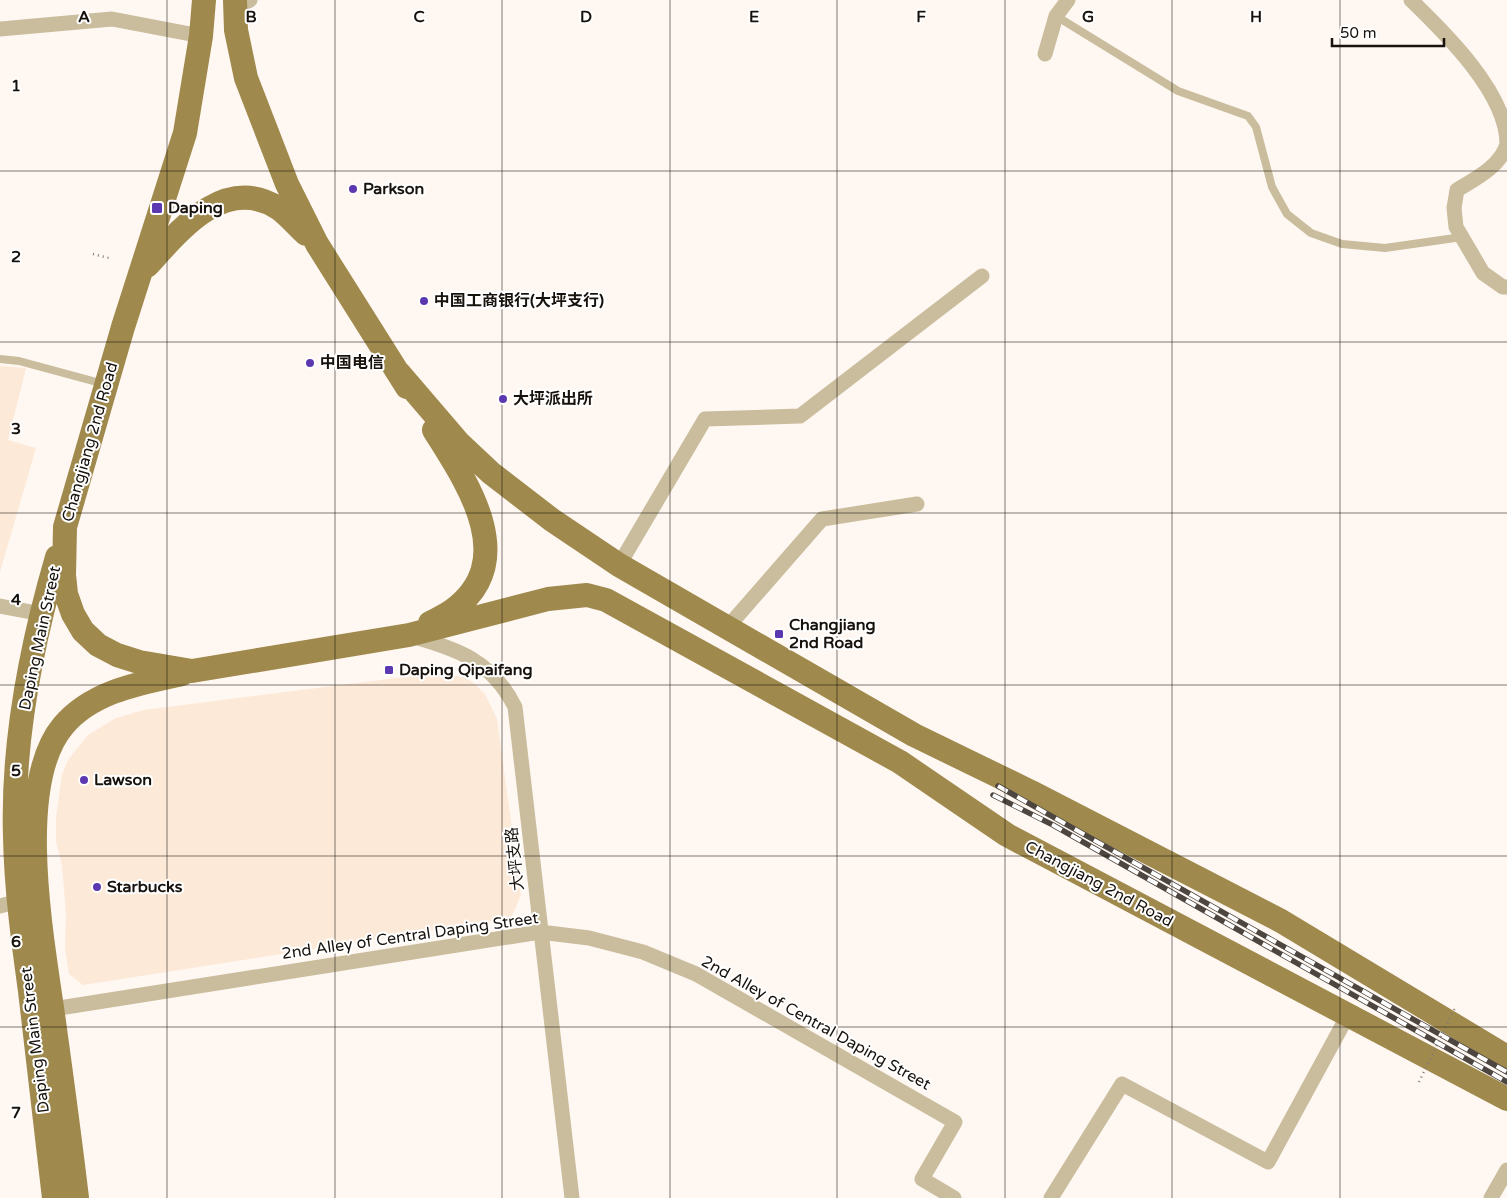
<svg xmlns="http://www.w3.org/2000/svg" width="1507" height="1198" viewBox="0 0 1507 1198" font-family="'Varela Round','Noto Sans SC',sans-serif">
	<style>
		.built { fill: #fde9d8 }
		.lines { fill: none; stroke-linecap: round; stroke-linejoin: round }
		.path { stroke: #817a75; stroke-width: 2.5; stroke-dasharray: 1 4; stroke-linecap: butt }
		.lane { stroke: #c9bd9d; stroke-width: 8 }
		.street { stroke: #c9bd9d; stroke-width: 15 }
		.primary { stroke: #9f894c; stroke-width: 24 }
		.rail-casing { stroke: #4c4540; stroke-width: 5.5 }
		.rail { stroke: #fff; stroke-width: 4; stroke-dasharray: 11; stroke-linecap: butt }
		.path-bridge { stroke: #817a75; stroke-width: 2.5; stroke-dasharray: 1 4; stroke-linecap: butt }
		.grid { fill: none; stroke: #18120d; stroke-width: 1; stroke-opacity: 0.55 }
		.poi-dot { fill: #5b37b0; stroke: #fff; stroke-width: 2 }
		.labels { text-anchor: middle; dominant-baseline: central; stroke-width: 4; stroke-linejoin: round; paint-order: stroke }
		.poi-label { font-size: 16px; font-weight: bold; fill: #18120d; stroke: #fff; text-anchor: start }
		.street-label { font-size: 16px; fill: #18120d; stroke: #fff }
		.grid-label { font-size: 16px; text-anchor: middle; font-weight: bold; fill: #18120d; stroke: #fff; stroke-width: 4; stroke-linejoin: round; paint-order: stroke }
	</style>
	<rect width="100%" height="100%" fill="#fff7f1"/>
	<path class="built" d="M 0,366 L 26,368 L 8,440 L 36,448 L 0,572 Z
		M 437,673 L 464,677 L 475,684 L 485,694 L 497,719 L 521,895 L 511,918 L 83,985 L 69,974 L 65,948 L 66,914 L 62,865 L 56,841 L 56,817 L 62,775 L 68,760 L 88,735 L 116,718 L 144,710 Z"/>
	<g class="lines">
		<path class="path" d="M 93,254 L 109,258"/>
		<path class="lane" d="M 1056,16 L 1178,91 L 1248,116 L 1256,127 L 1272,187 L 1287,214 L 1311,233 L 1342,244 L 1385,248 L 1462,237
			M 0,359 L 19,361 L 104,384"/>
		<path class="street" d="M 1411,0 C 1444,32 1507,93 1507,144 C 1501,166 1475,179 1457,190 L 1454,208 L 1456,227 L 1483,273 L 1503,287 L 1507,287
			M 234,9 L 250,0
			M 0,29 L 112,19 L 201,36
			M 1045,54 L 1056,16 L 1068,0
			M 619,565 L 705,419 L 800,416 L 982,276
			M 0,606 L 42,614
			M 726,629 L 822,519 L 917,504
			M 411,636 C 458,649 492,661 515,707 L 572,1198
			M 0,906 L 19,901
			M 53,1009 L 540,932 L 589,938 L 643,952 L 696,974 L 955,1122 L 922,1179 L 954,1198
			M 1051,1198 L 1122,1084 L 1268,1162 L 1348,1015
			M 1491,1198 L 1507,1170"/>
		<path class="primary" d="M 204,0 L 201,36 L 185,133 L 123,327 L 65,527 L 64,575 L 66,594 L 73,614 L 83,631 L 98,645 L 117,655 L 139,662 L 192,671 L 409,635 L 548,599 L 587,595 L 606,600 L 900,762 L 1007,835 L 1507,1099
			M 235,0 L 236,30 L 246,78 L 287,184 L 317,244 L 407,387
			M 147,266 C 179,231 224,174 278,208 C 288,215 297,226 306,234
			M 399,373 L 459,443 L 491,473 L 552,520 L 619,565 L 914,735 L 1031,792 L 1281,921 L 1507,1057
			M 430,623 C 438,619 446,615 453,610 C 521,560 466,481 434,430
			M 54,1198 C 46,1129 38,1060 30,991 C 23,940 16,889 15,837 C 12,744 31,646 57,557
			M 77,1198 C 70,1139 62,1080 54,1022 C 44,947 12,787 63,726 C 92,691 141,683 182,674"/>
		<defs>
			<path id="rail" d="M 998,786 L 1507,1072
				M 993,795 L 1053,825 L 1507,1082"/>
		</defs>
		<use href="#rail" class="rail-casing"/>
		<use href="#rail" class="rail"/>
		<path class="path-bridge" d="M 1419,1082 L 1456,1006"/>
	</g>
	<path class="grid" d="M 167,0 L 167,1198M 335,0 L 335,1198M 502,0 L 502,1198M 670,0 L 670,1198M 837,0 L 837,1198M 1005,0 L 1005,1198M 1172,0 L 1172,1198M 1340,0 L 1340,1198M 0,171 L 1507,171M 0,342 L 1507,342M 0,513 L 1507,513M 0,685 L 1507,685M 0,856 L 1507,856M 0,1027 L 1507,1027"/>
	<g class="poi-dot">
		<circle cx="353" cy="189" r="5"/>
		<rect x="151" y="202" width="12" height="12" rx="2.5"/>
		<circle cx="424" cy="301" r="5"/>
		<circle cx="310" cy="363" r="5"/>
		<circle cx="503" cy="399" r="5"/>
		<rect x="774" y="629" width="10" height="10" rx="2.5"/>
		<rect x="384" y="665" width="10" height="10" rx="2.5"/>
		<circle cx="84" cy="780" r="5"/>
		<circle cx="97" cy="887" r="5"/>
	</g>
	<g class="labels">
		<g class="poi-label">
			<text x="363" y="189">Parkson</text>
			<text x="168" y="208">Daping</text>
			<text x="434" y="301">中国工商银行(大坪支行)</text>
			<text x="320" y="363">中国电信</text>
			<text x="513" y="399">大坪派出所</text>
			<text x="789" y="625">Changjiang<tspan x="789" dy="18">2nd Road</tspan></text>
			<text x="399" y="670">Daping Qipaifang</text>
			<text x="94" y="780">Lawson</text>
			<text x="107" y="887">Starbucks</text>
		</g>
		<g class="street-label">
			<text transform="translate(90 442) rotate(-74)">Changjiang 2nd Road</text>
			<text transform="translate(40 638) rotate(-78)">Daping Main Street</text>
			<text transform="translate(515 859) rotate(-96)">大坪支路</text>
			<text transform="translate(1099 884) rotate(28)">Changjiang 2nd Road</text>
			<text transform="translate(410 936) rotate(-8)">2nd Alley of Central Daping Street</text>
			<text transform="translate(816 1023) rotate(29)">2nd Alley of Central Daping Street</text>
			<text transform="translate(35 1040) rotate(-97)">Daping Main Street</text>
		</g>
	</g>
	<g class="grid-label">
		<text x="84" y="22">A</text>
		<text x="251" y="22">B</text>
		<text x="419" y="22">C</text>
		<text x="586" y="22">D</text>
		<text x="754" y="22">E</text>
		<text x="921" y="22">F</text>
		<text x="1088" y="22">G</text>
		<text x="1256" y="22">H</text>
		<text x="16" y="91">1</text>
		<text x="16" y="262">2</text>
		<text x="16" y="434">3</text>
		<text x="16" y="605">4</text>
		<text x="16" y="776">5</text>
		<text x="16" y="947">6</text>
		<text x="16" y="1118">7</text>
	</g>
	<path d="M1332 38v8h112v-8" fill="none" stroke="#18120d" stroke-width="2.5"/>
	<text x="1340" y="38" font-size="15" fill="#18120d" stroke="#ffffff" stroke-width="4" paint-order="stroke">50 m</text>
</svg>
